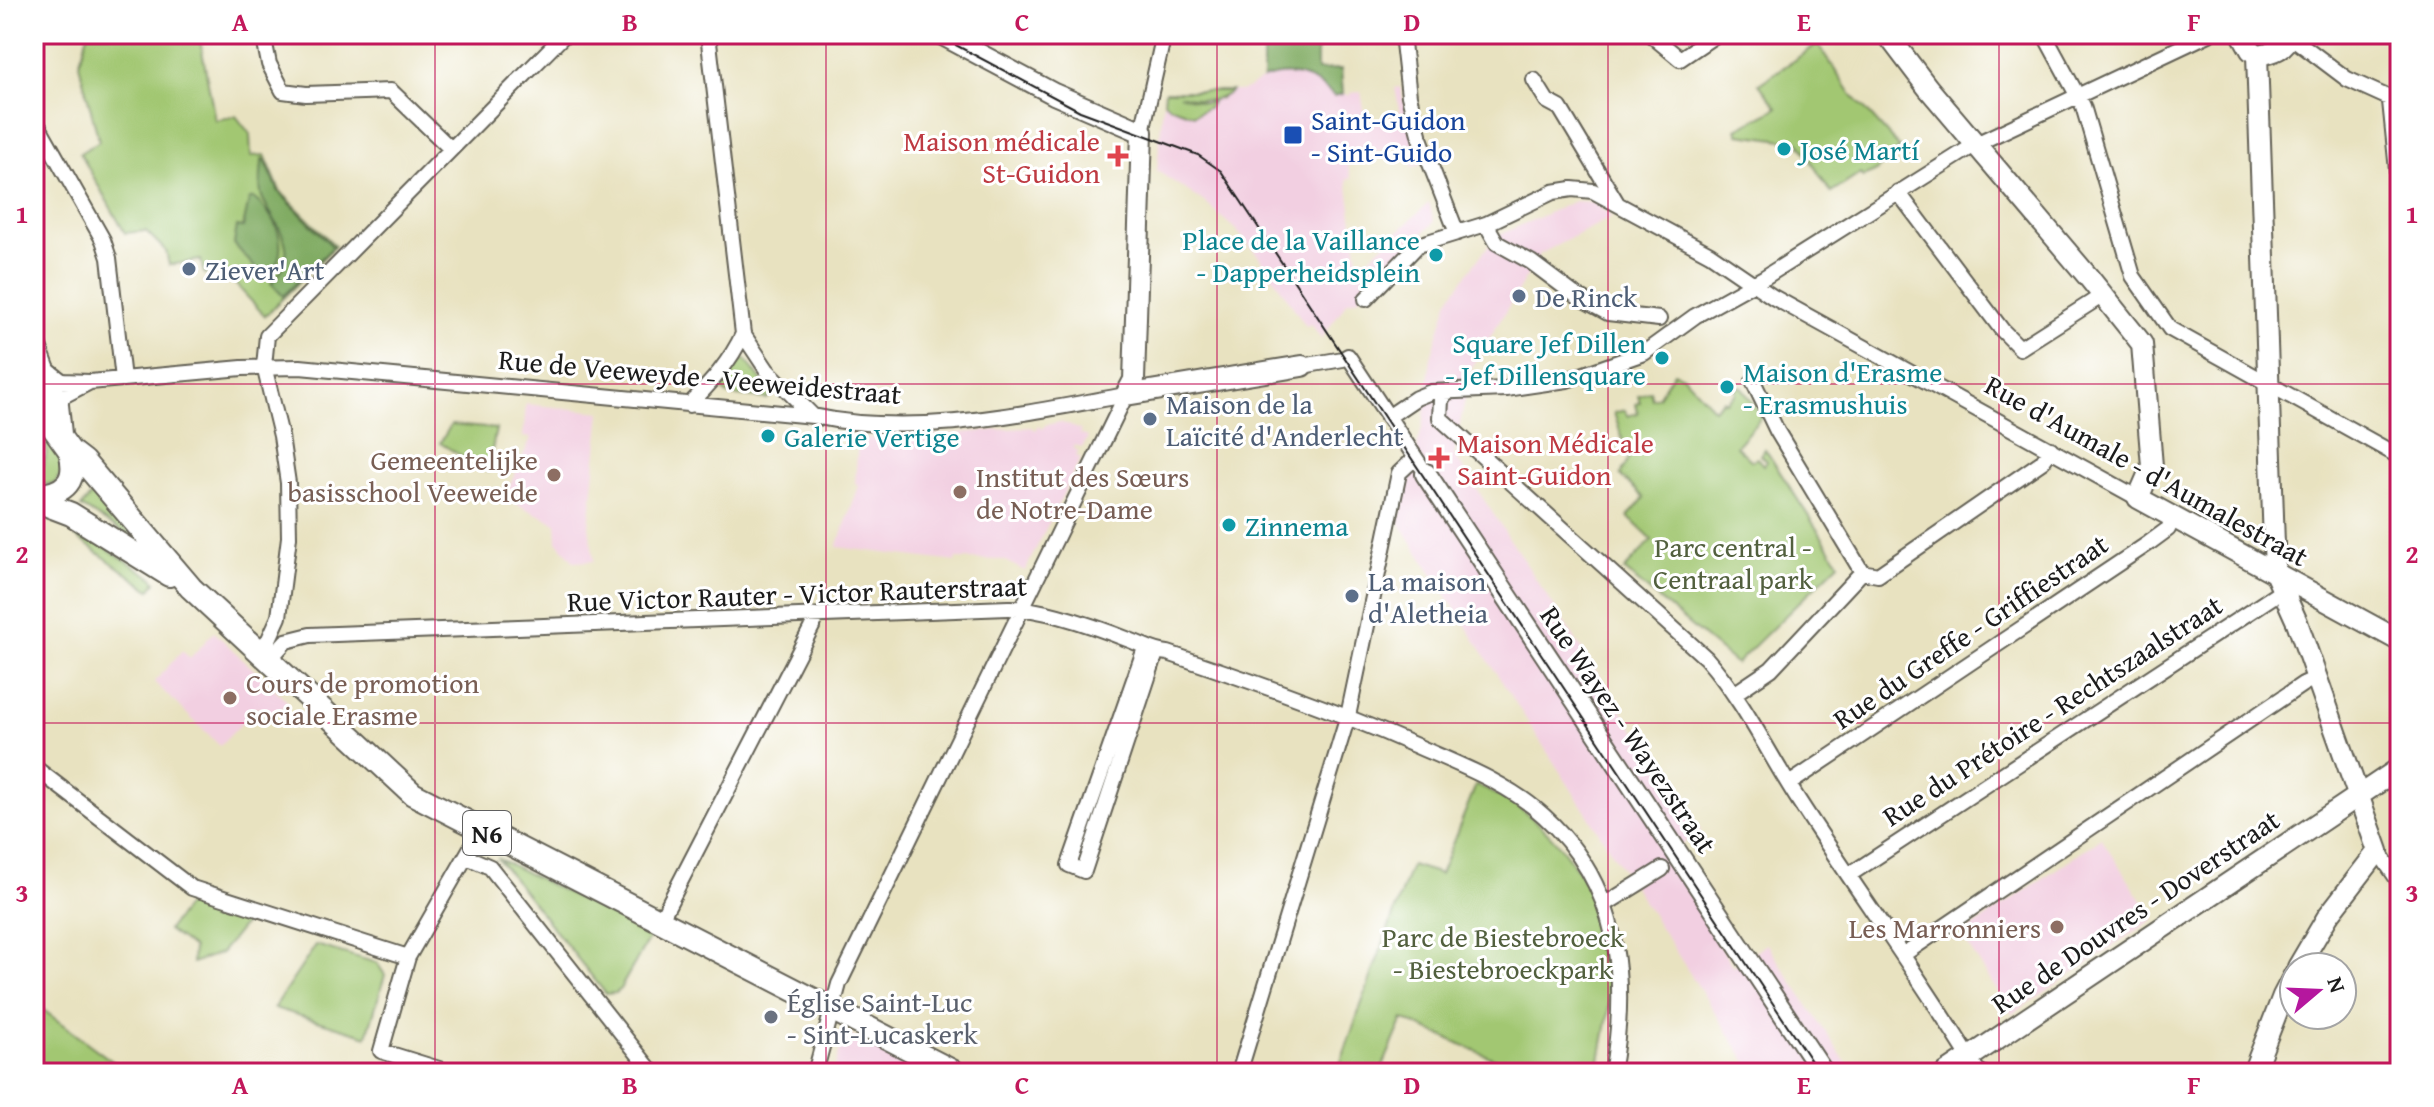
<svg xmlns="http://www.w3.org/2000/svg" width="2434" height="1107" viewBox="0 0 2434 1107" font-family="'Gentium Book Plus',serif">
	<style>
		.built { fill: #f2cfe1 }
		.green { fill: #a2c772; stroke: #5f7247; stroke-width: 2 }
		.forest { fill: #81ac64; stroke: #4e6440; stroke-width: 2 }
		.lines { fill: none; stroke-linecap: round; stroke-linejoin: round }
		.street-casing { stroke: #636155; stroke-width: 18 }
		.secondary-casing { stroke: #636155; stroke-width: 24 }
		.primary-casing { stroke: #636155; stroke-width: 26 }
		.street { stroke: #fff; stroke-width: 14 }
		.secondary { stroke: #fff; stroke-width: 20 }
		.primary { stroke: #fff; stroke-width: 22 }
		.tram { stroke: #1c1c1c; stroke-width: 2 }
		.grid { fill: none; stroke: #c2185b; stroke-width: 2; stroke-opacity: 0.55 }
		.transit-dot { fill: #1a4fb4; stroke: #fff; stroke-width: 3 }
		.culture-dot { fill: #0f9aa8; stroke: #fff; stroke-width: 3 }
		.health-dot { fill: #e0444e; stroke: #fff; stroke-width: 3 }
		.service-dot { fill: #5c6f8a; stroke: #fff; stroke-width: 3 }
		.education-dot { fill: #8d6e63; stroke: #fff; stroke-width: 3 }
		.worship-dot { fill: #6b7280; stroke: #fff; stroke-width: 3 }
		.labels { text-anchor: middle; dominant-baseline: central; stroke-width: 6; stroke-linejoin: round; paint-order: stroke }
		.shield { fill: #fff; stroke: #606060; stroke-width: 2 }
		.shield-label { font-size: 26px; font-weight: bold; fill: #1c1c1c }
		.transit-label { font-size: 28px; fill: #164399; stroke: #fff; text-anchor: start }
		.health-label { font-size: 28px; fill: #be3a42; stroke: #fff; text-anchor: end }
		.culture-label { font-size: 28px; fill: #0d838f; stroke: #fff; text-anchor: start }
		.service-label { font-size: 28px; fill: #4e5e75; stroke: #fff; text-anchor: start }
		.street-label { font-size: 28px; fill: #1c1c1c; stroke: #fff }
		.education-label { font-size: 28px; fill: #785e54; stroke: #fff; text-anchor: end }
		.park-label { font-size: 28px; fill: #52603e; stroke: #fff }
		.worship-label { font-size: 28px; fill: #5b616d; stroke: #fff; text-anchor: start }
		.neatline { fill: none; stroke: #c2185b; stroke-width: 3 }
		.grid-label { font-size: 26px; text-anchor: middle; font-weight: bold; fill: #c2185b }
	</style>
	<rect width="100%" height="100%" fill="#fff"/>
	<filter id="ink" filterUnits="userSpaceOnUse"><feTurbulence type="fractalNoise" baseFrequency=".0125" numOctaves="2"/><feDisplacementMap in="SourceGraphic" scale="16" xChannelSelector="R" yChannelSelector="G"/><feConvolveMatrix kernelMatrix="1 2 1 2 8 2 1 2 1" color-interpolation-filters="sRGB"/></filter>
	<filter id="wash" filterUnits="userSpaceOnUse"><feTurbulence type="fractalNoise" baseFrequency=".006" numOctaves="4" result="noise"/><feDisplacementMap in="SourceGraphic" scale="32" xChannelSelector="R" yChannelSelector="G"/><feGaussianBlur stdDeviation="1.8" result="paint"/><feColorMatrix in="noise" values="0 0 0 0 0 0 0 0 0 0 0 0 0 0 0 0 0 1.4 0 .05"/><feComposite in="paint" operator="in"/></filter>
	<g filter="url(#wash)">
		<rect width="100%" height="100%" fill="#e8e2c0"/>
		<path class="built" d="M 1317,46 L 1317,70 L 1341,69 L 1343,93 L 1350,96 L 1350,93 L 1361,92 L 1366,121 L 1390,118 L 1391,116 L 1400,114 L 1395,88 L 1400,87 L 1422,165 L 1412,167 L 1408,149 L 1399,151 L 1398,147 L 1356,155 L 1356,160 L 1347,162 L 1351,178 L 1347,179 L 1359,267 L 1429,203 L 1434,222 L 1357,299 L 1348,301 L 1321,339 L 1311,324 L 1306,326 L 1261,259 L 1236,230 L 1203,201 L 1157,171 L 1164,91 L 1243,91 L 1263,79 L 1263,47 Z
			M 1575,201 L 1592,202 L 1612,217 L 1540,254 L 1471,369 L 1454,454 L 1701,831 L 1665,855 L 1733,967 L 1767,944 L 1853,1073 L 1754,1073 L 1399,522 L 1424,419 L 1431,357 L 1449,299 L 1484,251 L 1499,235 Z
			M 526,404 L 601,412 L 589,526 L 594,561 L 574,562 L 557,541 L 556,523 L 504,498 L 531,438 L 523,437 Z
			M 1060,422 L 1081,430 L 1080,434 L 1088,437 L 1082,448 L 1075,445 L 1073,448 L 1079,451 L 1076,456 L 1081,458 L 1025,571 L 1003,560 L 956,559 L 956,562 L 837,547 L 859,486 L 855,484 L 858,438 L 889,439 L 1031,427 L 1036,430 L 1038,426 L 1043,429 L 1045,425 Z
			M 214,632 L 288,702 L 271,719 L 257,707 L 220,746 L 154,682 L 182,651 L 190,658 Z
			M 2101,838 L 2154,919 L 2012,1014 L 1961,935 Z
			M 844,1032 L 927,1073 L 834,1073 Z"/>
		<path class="green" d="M 88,34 L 199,34 L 215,120 L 236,116 L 250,134 L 251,156 L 265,155 L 280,191 L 335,246 L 265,316 L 230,278 L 226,281 L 225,271 L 204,274 L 201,260 L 169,265 L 166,251 L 146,231 L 125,233 L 80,153 L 99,141 L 79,64 Z
			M 1818,44 L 1852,95 L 1900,148 L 1875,172 L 1863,177 L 1860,174 L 1831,193 L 1799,142 L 1739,134 L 1737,129 L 1777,108 L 1759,84 Z
			M 1165,91 L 1231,91 C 1215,106 1197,99 1179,95 L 1204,103 L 1212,102 L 1209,107 L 1194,115 L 1169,106 L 1164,101 Z
			M 745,359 L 772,394 L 767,399 L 729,395 L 723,390 L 724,385 L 740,361 Z
			M 1674,372 L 1683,376 L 1714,409 L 1723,400 L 1726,402 L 1736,393 L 1735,389 L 1741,386 L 1762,417 L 1736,446 L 1752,461 L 1757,458 L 1763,465 L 1766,461 L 1760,455 L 1765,449 L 1839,563 L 1736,664 L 1624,570 L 1652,540 L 1628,517 L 1644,498 L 1620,475 L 1629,459 L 1614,413 L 1625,410 L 1627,416 L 1638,413 L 1636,404 L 1640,403 L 1638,396 L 1650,391 L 1652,399 L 1658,397 Z
			M 34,411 L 66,465 L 55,483 L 34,486 L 34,474 L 43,466 L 47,452 L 42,438 L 34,430 Z
			M 451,425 L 496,429 L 488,472 L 440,443 Z
			M 94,492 L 132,535 L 131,537 L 81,507 Z
			M 80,531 L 153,578 L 156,582 L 150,590 L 76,537 Z
			M 1476,785 C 1490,792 1506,799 1519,808 C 1585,856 1614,926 1609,1006 C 1607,1028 1601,1051 1598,1073 L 1527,1073 L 1403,1019 L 1380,1073 L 1337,1073 L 1411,865 L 1440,874 Z
			M 497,858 L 651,935 L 620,989 L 615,993 L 606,994 Z
			M 190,901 L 246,922 L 221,953 L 192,963 L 193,948 L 168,930 Z
			M 316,945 L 377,963 L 385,975 L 367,1036 L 274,1008 Z
			M 34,1003 L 128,1073 L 34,1073 Z"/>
		<path class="forest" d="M 1317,46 L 1317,70 L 1341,69 L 1343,94 L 1334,96 C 1313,76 1290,69 1263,79 L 1263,47 Z
			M 262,159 L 265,160 L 279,192 L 333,247 L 283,296 L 271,283 C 304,250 276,228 262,197 C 258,188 262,170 262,159 Z
			M 253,198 C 280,217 292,255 265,279 L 234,244 L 237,226 L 243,227 L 249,200 Z"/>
	</g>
	<g filter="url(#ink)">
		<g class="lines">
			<defs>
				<path id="street" d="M 263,34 L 269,64 L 283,91 L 306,94 L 391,91 L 451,149
					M 708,34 L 743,334 L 767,370 L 813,416
					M 1402,34 L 1409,96 L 1420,138 L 1457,233
					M 1650,34 L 1680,59 L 1717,34
					M 2044,34 L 2083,106 L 2133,276 L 2170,329 L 2400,457
					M 2290,36 L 2347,79 L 2400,103
					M 1534,80 L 1547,101 L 1560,108 L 1617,203
					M 2390,101 L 2400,200
					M 34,118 L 103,240 L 109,258 L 123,379
					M 1142,132 L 1164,34
					M 1898,192 L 2002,330 L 2020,348 L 2103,295
					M 1486,224 L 1497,243 L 1531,262 L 1575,295 L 1608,313 L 1659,319
					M 1366,299 L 1418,245 L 1486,224 L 1553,192 L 1572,189 L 1593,191 L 1710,254 L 1773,297 L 2138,498
					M 1302,366 L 1343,359 L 1348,356 L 1421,466
					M 45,368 L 62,381 L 90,382 L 242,368 L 300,367 L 813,416 C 916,438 1025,413 1126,395
					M 1753,381 L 1777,431 L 1862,572
					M 1447,391 L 1441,400 L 1440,418 L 1706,658 C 1744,701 1768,753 1799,801 C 1857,891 1921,978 1977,1070 L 1982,1073
					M 57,405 L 65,395 L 90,382
					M 689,405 C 711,383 730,362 743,334
					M 1388,417 L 1416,398 L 1431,392 L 1506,389 L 1567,380 L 1644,353 L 1695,316 L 1765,277 L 1976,144 L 2209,34
					M 1862,572 L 1878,575 L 2043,461 L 2051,449
					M 1145,648 L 1069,865 L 1084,871 L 1156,653
					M 259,651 L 269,639 L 279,617 L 289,537 L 288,483 L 281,436 L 264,366 L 267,336 L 565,34
					M 268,661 L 286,641 L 310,635 L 1008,608 C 1043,607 1099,628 1132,641 C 1145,646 1154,652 1168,653 C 1251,681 1332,709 1412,744 C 1457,764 1507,782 1544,816 C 1620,885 1629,979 1612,1073
					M 1734,694 L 1771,669 L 1862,572
					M 34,767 L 192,888 L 408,957
					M 1789,784 L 2149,543 L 2168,529 L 2174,517
					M 2378,851 L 2400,883
					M 467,857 L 490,867 L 653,1073
					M 1849,875 L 2283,590
					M 1604,905 L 1662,869
					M 660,921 L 818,615
					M 1904,954 L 2303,684 L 2316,678
					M 452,1073 L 381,1051 L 408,957 L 481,830
					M 815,1073 L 839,984 L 1126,395
					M 1239,1073 L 1348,716 L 1399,473 L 1415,458"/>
				<path id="secondary" d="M 941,34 L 1054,94 L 1142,132 L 1134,380 L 1126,395
					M 1887,34 L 1928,88 L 2090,279 L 2142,344 L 2152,466 L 2138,498 L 2400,641
					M 2242,34 L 2251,50 L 2257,55
					M 2257,55 L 2275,573 L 2297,622 L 2378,851 L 2328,916 L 2298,967
					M 2257,55 C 2272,53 2286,49 2290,34
					M 1126,395 L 1302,366
					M 1426,474 L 1823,1073
					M 1946,1073 L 2400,768
					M 2253,1073 L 2283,996 L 2294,975"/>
				<path id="primary" d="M 34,344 L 57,405 L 60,434
					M 34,401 L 70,451 L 83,461 L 191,588 L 413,794 L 956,1073
					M 34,495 L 50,506 L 71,514 L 169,575
					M 36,496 C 66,493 78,481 70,451"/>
			</defs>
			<use href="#street" class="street-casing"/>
			<use href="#secondary" class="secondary-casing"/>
			<use href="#primary" class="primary-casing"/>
			<use href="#street" class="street"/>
			<use href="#secondary" class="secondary"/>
			<use href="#primary" class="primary"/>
			<path class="tram" d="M 935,34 L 1080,111 L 1198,155 L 1221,171 L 1819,1073"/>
		</g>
	</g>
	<path class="grid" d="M 435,34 L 435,1073M 826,34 L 826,1073M 1217,34 L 1217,1073M 1608,34 L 1608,1073M 1999,34 L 1999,1073M 34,384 L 2400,384M 34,723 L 2400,723"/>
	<rect class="transit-dot" x="1283" y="125" width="20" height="20" rx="4"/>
	<g class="culture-dot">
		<circle cx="1784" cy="149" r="8"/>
		<circle cx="1436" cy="255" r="8"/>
		<circle cx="1662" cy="358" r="8"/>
		<circle cx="1727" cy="387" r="8"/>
		<circle cx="768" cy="436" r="8"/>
		<circle cx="1229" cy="525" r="8"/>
	</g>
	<g class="health-dot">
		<path d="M1114 144h8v8h8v8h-8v8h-8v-8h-8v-8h8z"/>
		<path d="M1435 446h8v8h8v8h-8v8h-8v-8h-8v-8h8z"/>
	</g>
	<g class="service-dot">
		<circle cx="189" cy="269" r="8"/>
		<circle cx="1519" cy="296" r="8"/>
		<circle cx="1150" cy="419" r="8"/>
		<circle cx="1352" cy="596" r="8"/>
	</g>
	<g class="education-dot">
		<circle cx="554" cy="475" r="8"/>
		<circle cx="960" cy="492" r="8"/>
		<circle cx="230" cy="698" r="8"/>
		<circle cx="2057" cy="927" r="8"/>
	</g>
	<circle class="worship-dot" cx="771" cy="1017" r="8"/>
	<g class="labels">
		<rect class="shield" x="463" y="811" width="48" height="44" rx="6"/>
		<g class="shield-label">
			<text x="487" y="833">N6</text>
		</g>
		<g class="transit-label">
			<text x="1311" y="119">Saint-Guidon<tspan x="1311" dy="32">- Sint-Guido</tspan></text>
		</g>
		<g class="health-label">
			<text x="1100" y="140">Maison médicale<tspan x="1100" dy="32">St-Guidon</tspan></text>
			<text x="1457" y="442" text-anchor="start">Maison Médicale<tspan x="1457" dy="32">Saint-Guidon</tspan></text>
		</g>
		<g class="culture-label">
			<text x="1800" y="149">José Martí</text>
			<text x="1420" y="239" text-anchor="end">Place de la Vaillance<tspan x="1420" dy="32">- Dapperheidsplein</tspan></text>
			<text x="1646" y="342" text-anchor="end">Square Jef Dillen<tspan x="1646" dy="32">- Jef Dillensquare</tspan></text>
			<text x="1743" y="371">Maison d'Erasme<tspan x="1743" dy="32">- Erasmushuis</tspan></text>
			<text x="784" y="436">Galerie Vertige</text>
			<text x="1245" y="525">Zinnema</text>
		</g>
		<g class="service-label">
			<text x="205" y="269">Ziever'Art</text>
			<text x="1535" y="296">De Rinck</text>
			<text x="1166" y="403">Maison de la<tspan x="1166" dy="32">Laïcité d'Anderlecht</tspan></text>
			<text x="1368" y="580">La maison<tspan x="1368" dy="32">d'Aletheia</tspan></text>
		</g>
		<g class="street-label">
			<text transform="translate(700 376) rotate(5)">Rue de Veeweyde - Veeweidestraat</text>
			<text transform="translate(2147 470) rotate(29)">Rue d'Aumale - d'Aumalestraat</text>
			<text transform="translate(797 593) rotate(-2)">Rue Victor Rauter - Victor Rauterstraat</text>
			<text transform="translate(1970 631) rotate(-34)">Rue du Greffe - Griffiestraat</text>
			<text transform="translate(2052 710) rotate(-33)">Rue du Prétoire - Rechtszaalstraat</text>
			<text transform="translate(1629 729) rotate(56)">Rue Wayez - Wayezstraat</text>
			<text transform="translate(2135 911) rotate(-34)">Rue de Douvres - Doverstraat</text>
		</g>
		<g class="education-label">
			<text x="538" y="459">Gemeentelijke<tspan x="538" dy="32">basisschool Veeweide</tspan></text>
			<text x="976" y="476" text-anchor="start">Institut des Sœurs<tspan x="976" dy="32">de Notre-Dame</tspan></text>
			<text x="246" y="682" text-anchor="start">Cours de promotion<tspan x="246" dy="32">sociale Erasme</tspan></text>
			<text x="2041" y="927">Les Marronniers</text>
		</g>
		<g class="park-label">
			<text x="1733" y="546">Parc central -<tspan x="1733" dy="32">Centraal park</tspan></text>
			<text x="1503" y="936">Parc de Biestebroeck<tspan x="1503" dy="32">- Biestebroeckpark</tspan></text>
		</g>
		<g class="worship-label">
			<text x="787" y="1001">Église Saint-Luc<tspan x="787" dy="32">- Sint-Lucaskerk</tspan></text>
		</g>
	</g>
	<rect width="2434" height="1107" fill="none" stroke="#fff" stroke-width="88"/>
	<g transform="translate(2318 991) rotate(71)"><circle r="38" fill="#ffffff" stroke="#a4a4a4" stroke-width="2"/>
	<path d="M0-6L14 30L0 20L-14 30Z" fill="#b5179e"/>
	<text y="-12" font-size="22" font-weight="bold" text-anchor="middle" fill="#1c1c1c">N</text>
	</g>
	<rect x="44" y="44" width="2346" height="1019" class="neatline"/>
	<g class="grid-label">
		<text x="240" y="31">A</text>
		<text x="630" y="31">B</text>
		<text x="1022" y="31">C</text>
		<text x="1412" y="31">D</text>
		<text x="1804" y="31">E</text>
		<text x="2194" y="31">F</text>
		<text x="22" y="223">1</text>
		<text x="2412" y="223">1</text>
		<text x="22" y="563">2</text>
		<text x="2412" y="563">2</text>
		<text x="22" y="902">3</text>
		<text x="2412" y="902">3</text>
		<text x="240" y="1094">A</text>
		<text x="630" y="1094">B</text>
		<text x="1022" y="1094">C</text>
		<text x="1412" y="1094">D</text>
		<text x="1804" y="1094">E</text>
		<text x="2194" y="1094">F</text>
	</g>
</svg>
